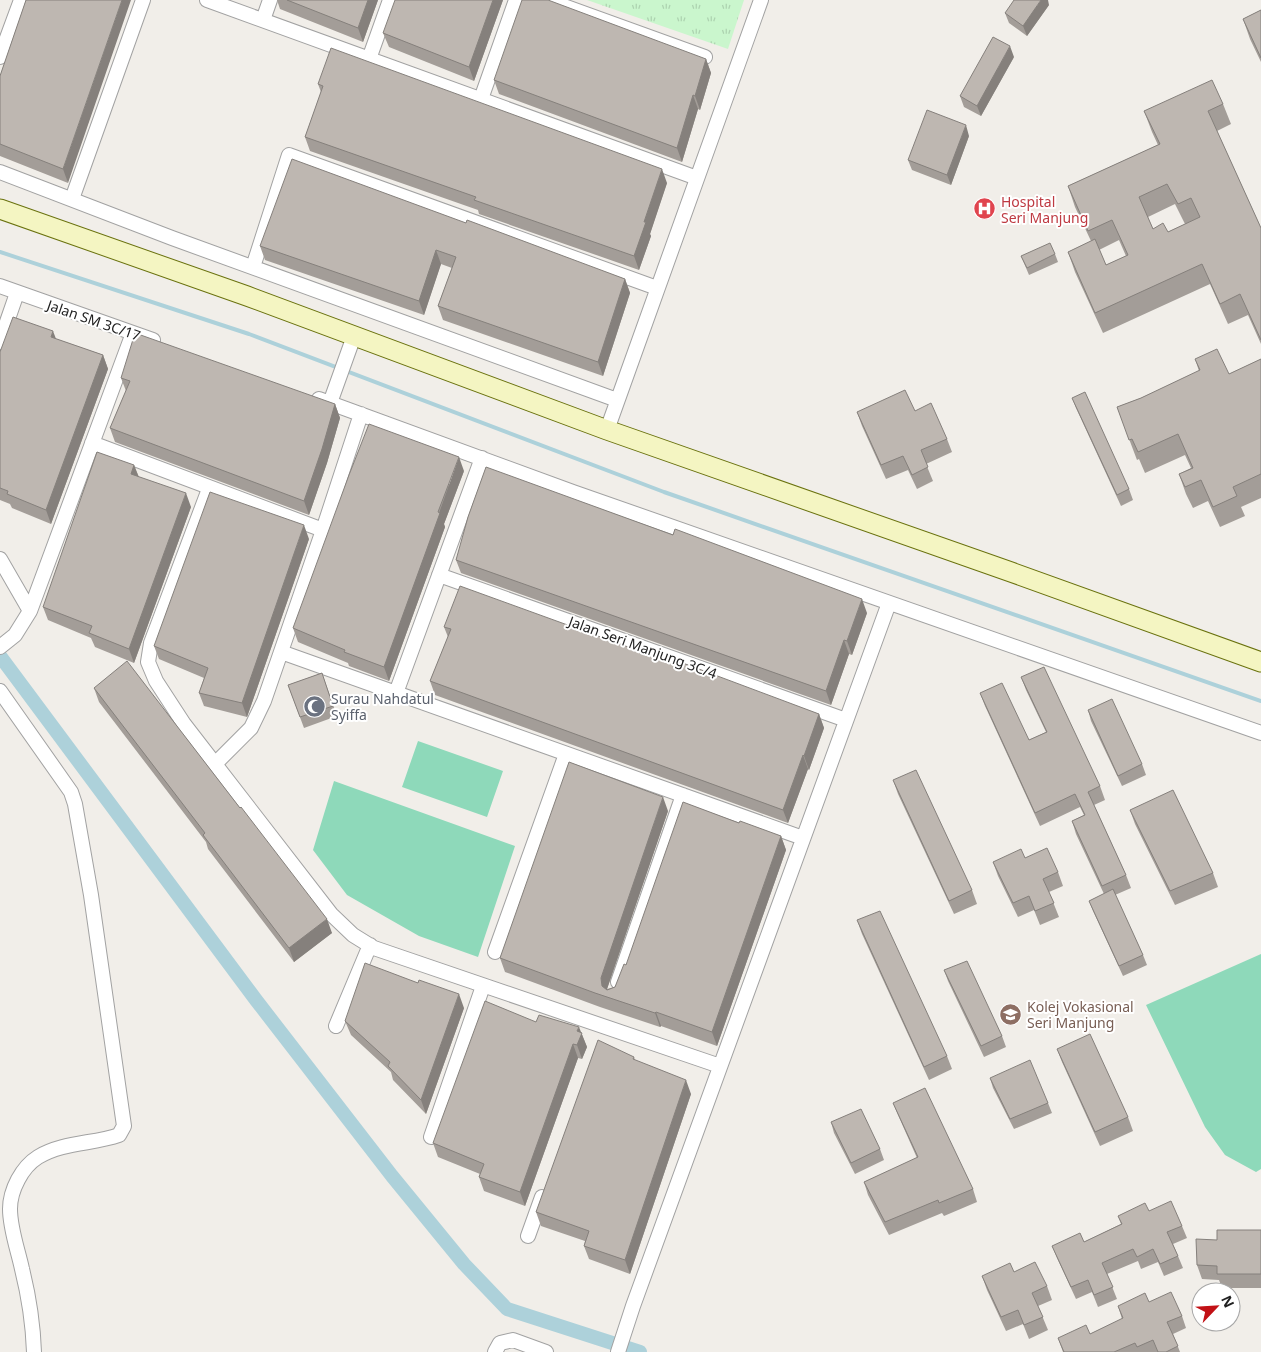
<svg xmlns="http://www.w3.org/2000/svg" width="1261" height="1352" viewBox="0 0 1261 1352" font-family="'Noto Sans',sans-serif">
	<style>
		.park { fill: url(#park-tufts) }
		.pitch { fill: #8ed9ba }
		.lines { fill: none; stroke-linecap: round; stroke-linejoin: round }
		.stream { stroke: #add1da; stroke-width: 4 }
		.canal { stroke: #add1da; stroke-width: 14 }
		.street-casing { stroke: #a2a2a2; stroke-width: 16 }
		.secondary-casing { stroke: #6a720e; stroke-width: 21 }
		.street { stroke: #fff; stroke-width: 14 }
		.secondary { stroke: #f4f5c2; stroke-width: 19 }
		.wall { fill: #a39d98; fill-rule: evenodd }
		.shaded-wall { fill: #85807c }
		.building { fill: #beb7b1; stroke: #85807c; fill-rule: evenodd }
		.labels { text-anchor: middle; dominant-baseline: central; stroke-width: 4; stroke-linejoin: round; paint-order: stroke }
		.health-label { font-size: 14px; fill: #be3a42; stroke: #fff; text-anchor: start }
		.street-label { font-size: 14px; fill: #212121; stroke: #fff }
		.worship-label { font-size: 14px; fill: #5b616d; stroke: #fff; text-anchor: start }
		.education-label { font-size: 14px; fill: #785e54; stroke: #fff; text-anchor: start }
	</style>
	<defs>
		<pattern id="park-tufts" width="24" height="20" patternUnits="userSpaceOnUse" patternTransform="scale(1.25)"><rect width="24" height="20" fill="#caf6cd"/><path d="M3 7l-1-3M5 7V3M7 7l1-3M15 17l-1-3M17 17v-4M19 17l1-3" fill="none" stroke="#add3b0"/></pattern>
	</defs>
	<rect width="100%" height="100%" fill="#f1eee9"/>
	<path class="park" d="M 587,0 L 744,0 L 728,49 Z"/>
	<path class="pitch" d="M 418,741 L 503,771 L 487,817 L 402,787 Z
		M 334,781 L 515,846 L 478,957 L 419,936 L 347,895 L 313,850 Z
		M 1261,954 L 1261,1169 L 1256,1172 L 1225,1155 L 1205,1127 L 1146,1005 Z"/>
	<g class="lines">
		<path class="stream" d="M 0,252 L 249,334 L 664,492 L 1261,701"/>
		<path class="canal" d="M 0,656 L 256,1000 L 392,1176 L 464,1264 L 507,1309 L 640,1352"/>
		<defs>
			<path id="street" d="M 207,0 L 697,178
				M 547,0 L 705,57
				M 263,20 L 270,0
				M 0,57 L 21,0
				M 369,59 L 390,0
				M 481,99 L 516,0
				M 0,172 L 172,238 L 617,400
				M 72,199 L 143,0
				M 253,267 L 289,155 L 657,288
				M 0,286 L 153,340
				M 0,342 L 17,293
				M 319,399 L 573,492 L 1261,733
				M 330,403 L 354,336
				M 607,430 L 761,0
				M 92,443 L 323,530
				M 209,489 L 151,643 L 148,662 L 156,681 L 184,724 L 331,914 L 353,935 L 374,948 L 720,1066
				M 0,559 L 30,611 L 133,333
				M 439,575 L 846,720
				M 0,647 L 15,635 L 30,611
				M 281,652 L 803,838
				M 0,691 L 71,792 L 75,804 L 91,895 L 124,1126 L 119,1135 C 93,1144 63,1142 38,1157 C 22,1167 10,1190 10,1209 C 10,1229 18,1250 22,1269 C 29,1297 33,1323 34,1352
				M 396,693 L 482,458
				M 215,764 L 251,728 L 264,701 L 323,530 L 361,414
				M 495,952 L 566,754
				M 618,982 L 683,795
				M 336,1026 L 370,945
				M 431,1137 L 483,986
				M 528,1236 L 542,1197
				M 495,1352 L 500,1343 L 513,1340 L 546,1352
				M 618,1352 L 633,1306 L 889,603"/>
			<path id="secondary" d="M 0,209 L 247,296 L 607,430 L 1011,572 L 1261,662"/>
		</defs>
		<use href="#street" class="street-casing"/>
		<use href="#secondary" class="secondary-casing"/>
		<use href="#street" class="street"/>
		<use href="#secondary" class="secondary"/>
	</g>
	<path class="wall" d="M 26,0 L 68,183 L 0,156 L 0,76 Z
		M 277,0 L 378,0 L 363,42 L 280,9 Z
		M 503,0 L 474,81 L 389,47 L 383,33 Z
		M 1049,5 L 1027,36 L 1009,23 L 1005,13 Z
		M 1261,10 L 1261,62 L 1250,39 L 1243,19 Z
		M 1014,57 L 981,116 L 964,107 L 960,96 Z
		M 706,59 L 711,73 L 700,110 L 698,109 L 682,162 L 499,94 L 494,80 Z
		M 318,84 L 667,183 L 650,234 L 651,236 L 639,270 L 479,214 L 478,210 L 310,151 L 305,137 L 321,92 Z
		M 1223,104 L 1231,124 L 1217,131 L 1261,228 L 1261,344 L 1248,315 L 1228,324 L 1210,284 L 1103,333 L 1075,272 L 1068,252 L 1091,241 L 1075,207 L 1068,186 L 1158,145 L 1152,132 L 1144,111 ZM 1175,204 L 1185,224 L 1168,232 L 1153,229 L 1148,217 ZM 1119,240 L 1126,256 L 1106,265 L 1099,250 Z
		M 969,136 L 951,185 L 912,170 L 908,160 Z
		M 466,223 L 625,279 L 630,293 L 603,376 L 443,320 L 438,306 L 452,268 L 441,264 L 424,315 L 265,260 L 260,246 Z
		M 1055,254 L 1058,262 L 1029,275 L 1021,256 Z
		M 56,339 L 103,355 L 108,369 L 51,524 L 12,508 L 10,504 L 0,500 L 0,352 Z
		M 1195,359 L 1229,374 L 1261,359 L 1261,498 L 1241,507 L 1245,516 L 1220,527 L 1208,501 L 1193,508 L 1186,494 L 1179,474 L 1191,468 L 1185,455 L 1145,473 L 1139,459 L 1137,460 L 1117,407 L 1141,398 L 1199,371 Z
		M 121,378 L 335,404 L 340,418 L 327,463 L 309,515 L 115,442 L 110,428 L 126,391 Z
		M 1072,398 L 1129,489 L 1133,500 L 1121,506 L 1076,408 Z
		M 915,411 L 947,439 L 952,452 L 926,464 L 933,481 L 917,489 L 908,470 L 886,479 L 862,426 L 857,412 Z
		M 134,465 L 139,477 L 191,507 L 134,663 L 95,647 L 91,638 L 48,620 L 43,607 Z
		M 464,471 L 444,524 L 445,527 L 389,681 L 349,666 L 348,663 L 298,642 L 293,628 Z
		M 309,539 L 247,717 L 204,706 L 199,693 L 204,678 L 159,659 L 154,646 Z
		M 456,560 L 867,613 L 852,655 L 849,654 L 831,705 L 461,573 Z
		M 444,627 L 631,648 L 819,714 L 824,728 L 809,770 L 808,769 L 788,823 L 435,695 L 430,681 L 448,637 Z
		M 322,673 L 337,716 L 304,728 L 288,685 Z
		M 1021,677 L 1100,786 L 1105,800 L 1094,805 L 1126,875 L 1131,888 L 1115,895 L 1143,955 L 1147,965 L 1123,976 L 1093,911 L 1089,901 L 1104,894 L 1076,834 L 1072,821 L 1084,815 L 1080,807 L 1040,826 L 985,706 L 980,693 L 1029,740 L 1046,732 L 1026,690 Z
		M 94,688 L 332,933 L 294,962 L 208,849 L 206,842 L 99,702 Z
		M 1088,710 L 1142,764 L 1146,775 L 1122,786 L 1091,721 Z
		M 893,780 L 972,890 L 977,904 L 954,914 L 898,794 Z
		M 1130,810 L 1213,873 L 1218,887 L 1175,905 L 1135,824 Z
		M 668,811 L 607,989 L 615,987 L 626,965 L 739,823 L 781,836 L 786,850 L 717,1046 L 661,1026 L 660,1027 L 600,1007 L 505,972 L 500,958 Z
		M 1025,858 L 1058,872 L 1063,886 L 1049,892 L 1059,917 L 1040,925 L 1034,910 L 1018,917 L 998,876 L 993,862 Z
		M 857,920 L 947,1056 L 952,1069 L 929,1080 L 862,934 Z
		M 944,970 L 1002,1036 L 1006,1047 L 984,1057 L 948,981 Z
		M 464,1008 L 426,1114 L 393,1080 L 391,1072 L 351,1035 L 345,1021 Z
		M 581,1032 L 587,1047 L 582,1059 L 578,1058 L 525,1206 L 484,1191 L 479,1177 L 480,1174 L 438,1157 L 433,1143 Z
		M 1057,1049 L 1128,1117 L 1133,1131 L 1100,1146 L 1062,1062 Z
		M 634,1057 L 635,1060 L 691,1094 L 630,1274 L 589,1259 L 584,1246 L 585,1241 L 541,1226 L 536,1212 Z
		M 990,1078 L 1048,1103 L 1052,1113 L 1014,1129 L 993,1088 Z
		M 893,1103 L 973,1189 L 977,1202 L 944,1216 L 942,1213 L 889,1235 L 868,1195 L 864,1182 L 917,1158 L 898,1115 Z
		M 831,1122 L 880,1149 L 884,1160 L 855,1174 L 834,1133 Z
		M 1149,1211 L 1182,1226 L 1187,1238 L 1173,1244 L 1183,1268 L 1164,1276 L 1158,1262 L 1141,1269 L 1138,1261 L 1107,1274 L 1117,1299 L 1098,1307 L 1092,1292 L 1076,1299 L 1057,1258 L 1052,1246 L 1084,1242 L 1121,1224 L 1118,1216 Z
		M 1261,1230 L 1261,1288 L 1222,1288 L 1219,1280 L 1202,1279 L 1197,1265 L 1217,1240 Z
		M 1014,1272 L 1047,1286 L 1052,1300 L 1038,1306 L 1048,1330 L 1029,1339 L 1023,1324 L 1006,1331 L 987,1290 L 982,1276 Z
		M 1149,1302 L 1182,1316 L 1186,1328 L 1173,1334 L 1180,1352 L 1063,1352 L 1058,1338 L 1090,1334 L 1122,1319 L 1118,1306 Z"/>
	<path class="shaded-wall" d="M 122,0 L 131,0 L 68,183 L 63,169 Z
		M 368,0 L 378,0 L 363,42 L 358,28 Z
		M 493,0 L 503,0 L 474,81 L 469,67 Z
		M 1041,0 L 1048,0 L 1049,5 L 1027,36 L 1023,26 Z
		M 1010,46 L 1014,57 L 981,116 L 977,106 Z
		M 706,59 L 711,73 L 700,110 L 695,96 Z
		M 693,95 L 698,109 L 682,162 L 677,148 Z
		M 966,125 L 969,136 L 951,185 L 947,175 Z
		M 662,169 L 667,183 L 650,234 L 651,236 L 639,270 L 634,256 L 644,222 Z
		M 436,250 L 441,264 L 424,315 L 419,301 Z
		M 625,279 L 630,293 L 603,376 L 598,362 Z
		M 53,331 L 58,344 L 51,337 Z
		M 103,355 L 108,369 L 51,524 L 46,510 Z
		M 335,404 L 340,418 L 327,463 L 309,515 L 304,501 Z
		M 459,457 L 464,471 L 444,524 L 445,527 L 389,681 L 384,667 Z
		M 134,465 L 139,478 L 131,474 Z
		M 186,493 L 191,507 L 134,663 L 129,649 Z
		M 304,525 L 309,539 L 247,717 L 242,703 Z
		M 862,599 L 867,613 L 852,655 L 847,641 Z
		M 844,640 L 849,654 L 831,705 L 826,691 Z
		M 819,714 L 824,728 L 809,770 L 804,756 Z
		M 803,755 L 808,769 L 788,823 L 783,810 Z
		M 663,797 L 668,811 L 606,992 L 602,986 L 601,978 Z
		M 781,836 L 786,850 L 717,1046 L 712,1032 Z
		M 327,919 L 332,933 L 294,962 L 289,948 Z
		M 459,994 L 464,1008 L 426,1114 L 421,1100 Z
		M 656,1012 L 661,1026 L 660,1027 L 655,1013 Z
		M 579,1027 L 587,1047 L 582,1059 L 577,1045 L 577,1031 Z
		M 573,1044 L 578,1058 L 525,1206 L 520,1192 Z
		M 686,1080 L 691,1094 L 630,1274 L 625,1260 Z"/>
	<path class="building" d="M 26,0 L 122,0 L 63,169 L 0,144 L 0,76 Z
		M 287,0 L 368,0 L 358,28 Z
		M 395,0 L 493,0 L 469,67 L 383,33 Z
		M 522,0 L 548,0 L 706,59 L 695,96 L 693,95 L 677,148 L 494,80 Z
		M 1014,0 L 1041,0 L 1023,26 L 1005,13 Z
		M 1261,10 L 1261,58 L 1243,19 Z
		M 993,37 L 1010,46 L 977,106 L 960,96 Z
		M 331,48 L 662,169 L 644,222 L 646,222 L 634,256 L 474,200 L 476,197 L 305,137 L 323,86 L 318,84 Z
		M 1212,80 L 1223,104 L 1208,111 L 1261,228 L 1261,340 L 1240,294 L 1220,304 L 1202,264 L 1095,313 L 1068,252 L 1095,239 L 1106,265 L 1128,255 L 1112,220 L 1088,231 L 1068,186 L 1160,144 L 1144,111 ZM 1167,184 L 1178,204 L 1191,198 L 1200,217 L 1168,232 L 1163,223 L 1153,229 L 1139,197 Z
		M 927,110 L 966,125 L 947,175 L 908,160 Z
		M 292,159 L 466,223 L 467,220 L 625,279 L 598,362 L 438,306 L 456,257 L 436,250 L 419,301 L 260,246 Z
		M 1050,243 L 1055,254 L 1027,268 L 1021,256 Z
		M 13,317 L 53,331 L 51,337 L 103,355 L 46,510 L 7,494 L 8,491 L 0,488 L 0,352 Z
		M 135,333 L 335,404 L 322,449 L 304,501 L 110,428 L 130,381 L 121,378 Z
		M 1217,349 L 1229,374 L 1261,359 L 1261,474 L 1233,487 L 1237,496 L 1213,507 L 1201,480 L 1185,487 L 1179,474 L 1193,468 L 1178,434 L 1138,452 L 1132,439 L 1129,440 L 1117,407 L 1141,398 L 1200,370 L 1195,359 Z
		M 905,390 L 915,411 L 931,403 L 947,439 L 921,450 L 928,467 L 912,475 L 903,456 L 881,465 L 857,412 Z
		M 1085,392 L 1129,489 L 1117,495 L 1072,398 Z
		M 369,424 L 459,457 L 438,512 L 440,513 L 384,667 L 344,652 L 345,650 L 293,628 L 349,475 Z
		M 97,452 L 134,465 L 131,474 L 186,493 L 129,649 L 89,633 L 92,626 L 43,607 Z
		M 486,467 L 673,535 L 675,529 L 862,599 L 847,641 L 844,640 L 826,691 L 456,560 L 468,517 Z
		M 210,492 L 304,525 L 242,703 L 199,693 L 208,668 L 154,646 Z
		M 460,586 L 631,648 L 632,644 L 819,714 L 804,756 L 803,755 L 783,810 L 430,681 L 451,629 L 444,627 Z
		M 127,661 L 240,808 L 241,807 L 327,919 L 289,948 L 203,835 L 205,833 L 94,688 Z
		M 1044,667 L 1100,786 L 1088,792 L 1126,875 L 1102,886 L 1072,821 L 1085,815 L 1075,794 L 1035,813 L 980,693 L 1002,683 L 1029,740 L 1047,732 L 1021,677 Z
		M 322,673 L 333,706 L 300,717 L 288,685 Z
		M 1112,699 L 1142,764 L 1118,776 L 1088,710 Z
		M 569,762 L 663,797 L 601,978 L 602,986 L 607,990 L 615,987 L 624,964 L 626,965 L 683,802 L 739,823 L 740,821 L 781,836 L 712,1032 L 656,1012 L 655,1013 L 595,993 L 500,958 Z
		M 916,770 L 972,890 L 949,901 L 893,780 Z
		M 1173,790 L 1213,873 L 1170,891 L 1130,810 Z
		M 1047,848 L 1058,872 L 1043,879 L 1054,903 L 1035,911 L 1029,896 L 1013,903 L 993,862 L 1021,849 L 1025,858 Z
		M 1113,889 L 1143,955 L 1119,966 L 1089,901 Z
		M 880,911 L 947,1056 L 924,1067 L 857,920 Z
		M 967,961 L 1002,1036 L 981,1046 L 944,970 Z
		M 365,963 L 418,983 L 419,980 L 459,994 L 421,1100 L 388,1066 L 390,1062 L 345,1021 Z
		M 485,1001 L 536,1022 L 539,1015 L 579,1027 L 577,1031 L 582,1033 L 577,1045 L 573,1044 L 520,1192 L 479,1177 L 484,1164 L 433,1143 Z
		M 1090,1034 L 1128,1117 L 1095,1132 L 1057,1049 Z
		M 598,1040 L 634,1057 L 633,1059 L 686,1080 L 625,1260 L 584,1246 L 589,1231 L 536,1212 Z
		M 1030,1060 L 1048,1103 L 1010,1119 L 990,1078 Z
		M 925,1088 L 973,1189 L 939,1203 L 938,1200 L 885,1222 L 864,1182 L 918,1157 L 893,1103 Z
		M 861,1109 L 880,1149 L 851,1163 L 831,1122 Z
		M 1171,1201 L 1182,1226 L 1167,1232 L 1178,1256 L 1160,1264 L 1153,1249 L 1137,1257 L 1133,1249 L 1102,1263 L 1113,1287 L 1094,1295 L 1088,1280 L 1071,1287 L 1052,1246 L 1080,1233 L 1084,1242 L 1122,1224 L 1118,1216 L 1145,1203 L 1149,1211 Z
		M 1217,1230 L 1261,1230 L 1261,1274 L 1217,1274 L 1217,1266 L 1197,1265 L 1196,1239 L 1217,1240 Z
		M 1035,1262 L 1047,1286 L 1032,1293 L 1043,1317 L 1024,1325 L 1018,1310 L 1001,1317 L 982,1276 L 1010,1263 L 1014,1272 Z
		M 1171,1292 L 1182,1316 L 1167,1322 L 1178,1346 L 1166,1352 L 1158,1352 L 1153,1340 L 1137,1347 L 1135,1343 L 1114,1352 L 1064,1352 L 1058,1338 L 1086,1325 L 1090,1334 L 1123,1318 L 1118,1306 L 1145,1293 L 1149,1302 Z"/>
	<defs>
		<symbol id="hospital-disc" viewBox="-11 -11 22 22"><circle r="9.5" fill="#e0444e" stroke="#fff"/><path d="M-5-5h3v3.5h4V-5h3V5h-3V1.5h-4V5h-3Z" fill="#fff"/></symbol>
		<symbol id="mosque-disc" viewBox="-11 -11 22 22"><circle r="9.5" fill="#6b7280" stroke="#fff"/><path d="M3.5-4.9A6 6 0 1 0 3.5 4.9A5 5 0 1 1 3.5-4.9Z" fill="#fff"/></symbol>
		<symbol id="university-disc" viewBox="-11 -11 22 22"><circle r="9.5" fill="#8d6e63" stroke="#fff"/><path d="M0-5L7-2L0 1L-7-2ZM-4 1L0 2.5L4 1V4Q0 6-4 4Z" fill="#fff"/></symbol>
	</defs>
	<g fill-rule="evenodd">
		<use href="#hospital-disc" x="972" y="196" width="25" height="25"/>
		<use href="#mosque-disc" x="302" y="694" width="25" height="25"/>
		<use href="#university-disc" x="998" y="1002" width="25" height="25"/>
	</g>
	<g class="labels">
		<g class="health-label">
			<text x="1001" y="201">Hospital<tspan x="1001" dy="16">Seri Manjung</tspan></text>
		</g>
		<g class="street-label">
			<text transform="translate(94 320) rotate(19)">Jalan SM 3C/17</text>
			<text transform="translate(643 647) rotate(20)">Jalan Seri Manjung 3C/4</text>
		</g>
		<g class="worship-label">
			<text x="331" y="698">Surau Nahdatul<tspan x="331" dy="16">Syiffa</tspan></text>
		</g>
		<g class="education-label">
			<text x="1027" y="1006">Kolej Vokasional<tspan x="1027" dy="16">Seri Manjung</tspan></text>
		</g>
	</g>
	<g transform="translate(1216 1307) rotate(65)"><circle r="24" fill="#ffffff" stroke="#a6a6a6"/>
	<path d="M0-4L9 19L0 12L-9 19Z" fill="#c21115"/>
	<text y="-8" font-size="14" font-weight="bold" text-anchor="middle" fill="#212121">N</text>
	</g>
</svg>
